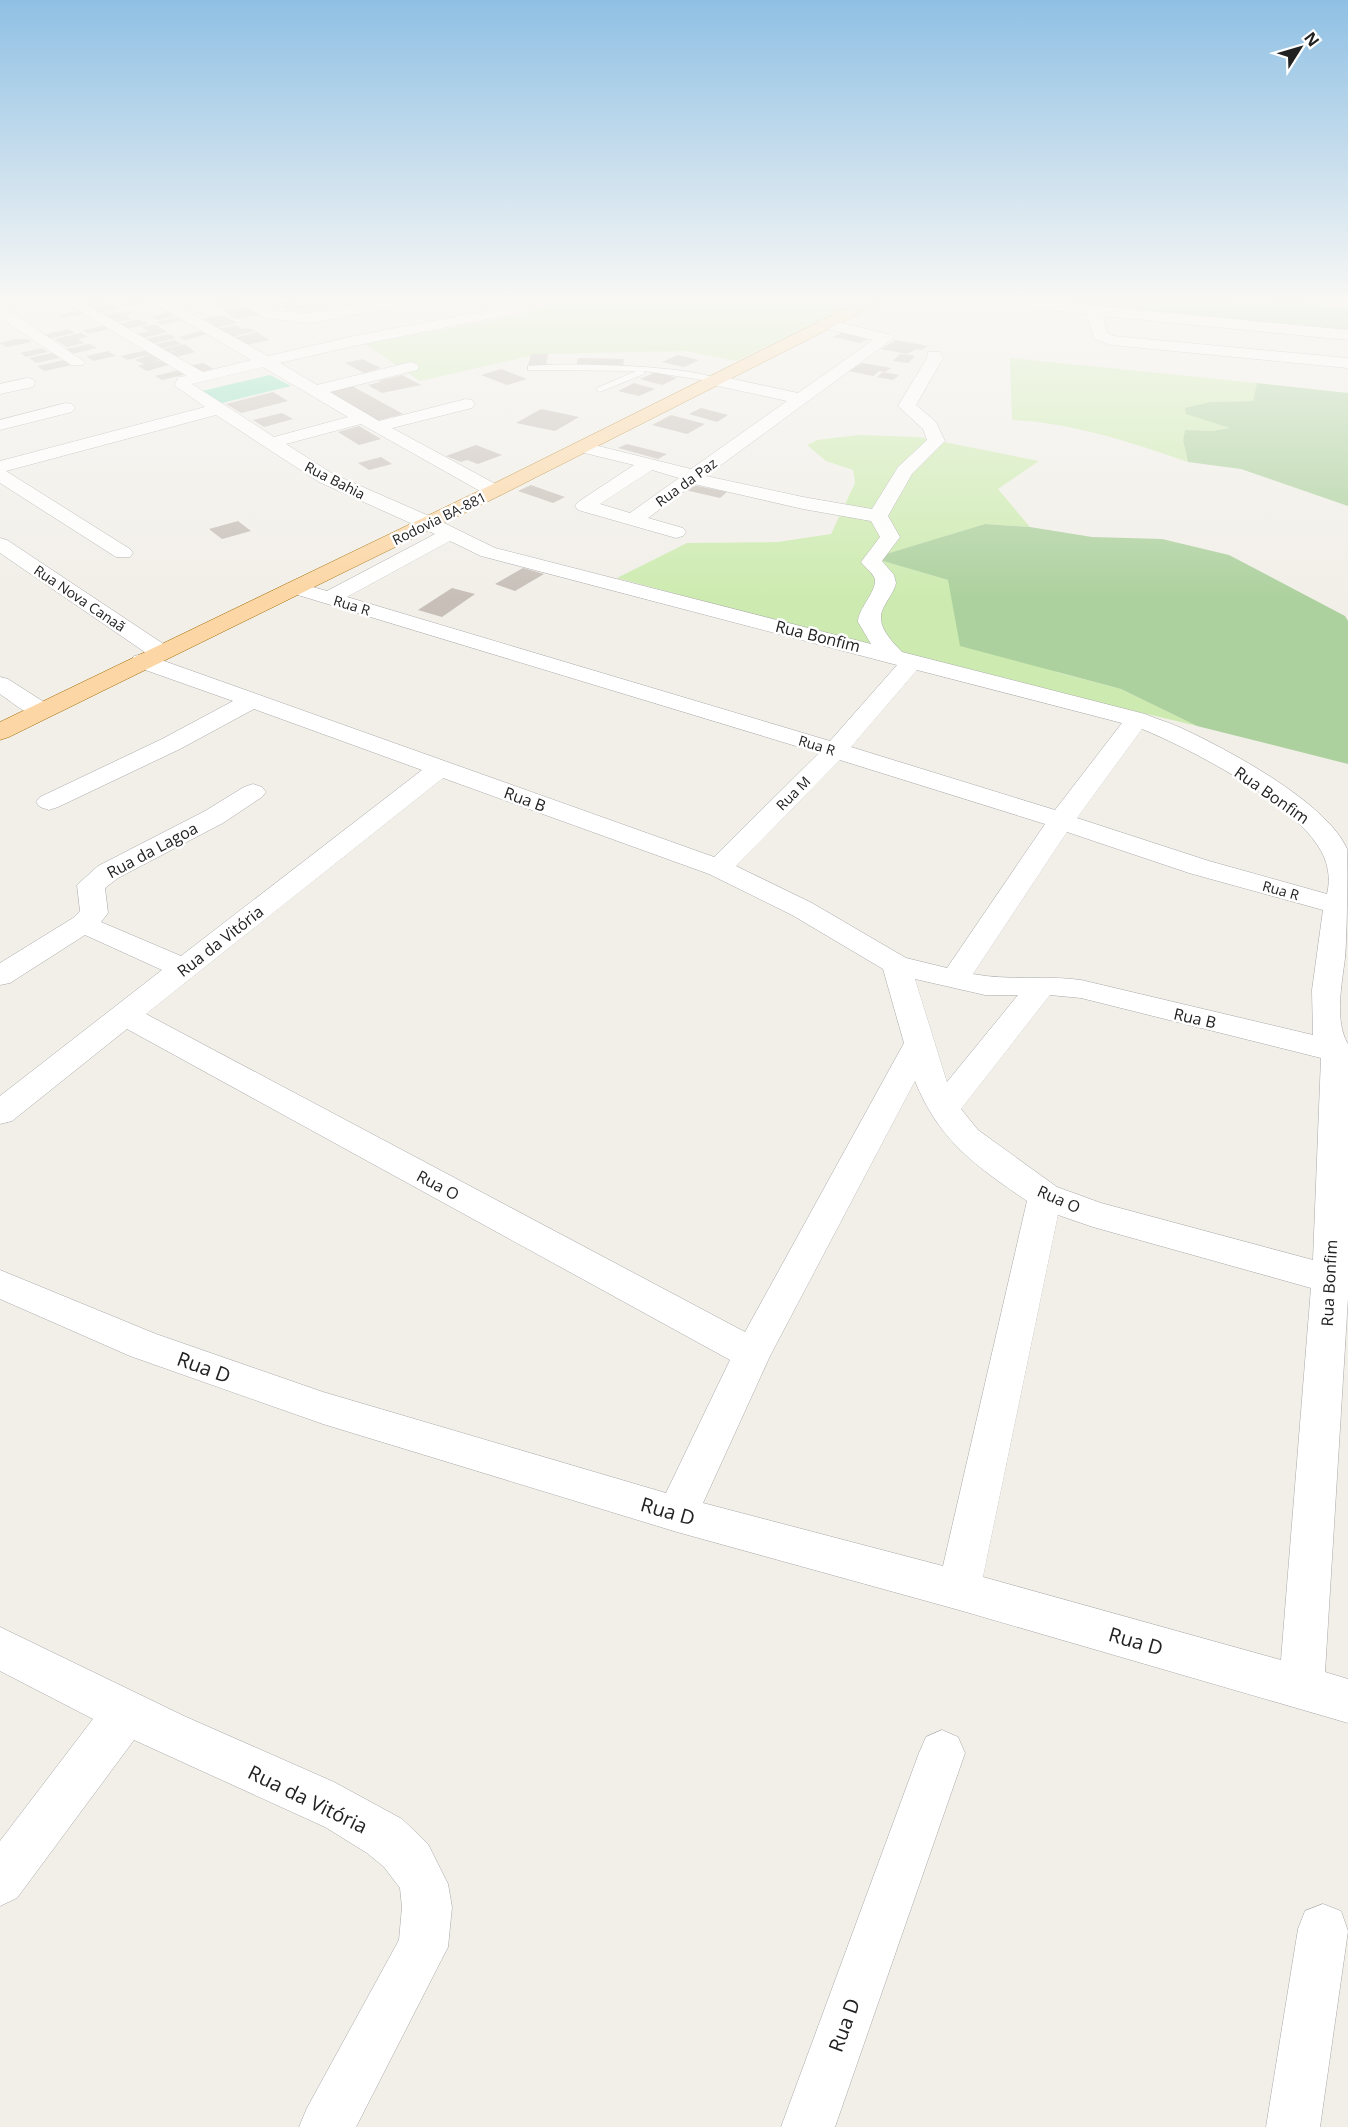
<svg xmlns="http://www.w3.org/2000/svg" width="1348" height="2127" viewBox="0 0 1348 2127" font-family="'Open Sans',sans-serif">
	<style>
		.grass { fill: #cdebb0 }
		.forest { fill: #add19e }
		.pitch { fill: #88e0be }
		.building { fill: #c7bfb8 }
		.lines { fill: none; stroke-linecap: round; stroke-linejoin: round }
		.lane-casing { stroke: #a9a9a9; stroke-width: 1 }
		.street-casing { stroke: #a9a9a9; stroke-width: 1 }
		.primary-casing { stroke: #a06b00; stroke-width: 1 }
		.lane { fill: #fff; fill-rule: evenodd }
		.street { fill: #fff; fill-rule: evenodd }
		.primary { fill: #fcd6a4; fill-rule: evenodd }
		.labels { text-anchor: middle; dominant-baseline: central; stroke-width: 5; stroke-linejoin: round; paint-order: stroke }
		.far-street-label { font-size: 14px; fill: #222; stroke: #fff }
		.street-label { font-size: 16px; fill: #222; stroke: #fff }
		.near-street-label { font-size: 20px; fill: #222; stroke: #fff }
	</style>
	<rect width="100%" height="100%" fill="#f2efe9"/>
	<path class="grass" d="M 563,300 L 820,300 L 845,309 L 736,361 L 686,351 L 539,354 L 420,381 L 365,344 L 524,314 Z
		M 1010,358 L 1257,383 L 1253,401 L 1211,402 L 1213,422 L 1232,428 L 1212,431 L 1185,430 L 1183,440 L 1188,462 C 1131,442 1073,423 1012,420 Z
		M 858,435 L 919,437 L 1039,461 L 998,489 L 1030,527 L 985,524 L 874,558 L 948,580 L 1056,672 L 1121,689 L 1197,726 L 935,663 L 617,578 L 687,543 L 778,542 L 831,534 L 855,483 L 853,470 L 826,461 L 807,445 L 817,440 Z"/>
	<path class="forest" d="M 1044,300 L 1232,300 L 1262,303 L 1265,300 L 1348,300 L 1348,331 Z
		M 1257,383 L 1348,393 L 1348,506 L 1241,469 L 1188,462 L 1183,440 L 1185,430 L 1212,431 L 1230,428 L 1186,414 L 1185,408 L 1211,402 L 1253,401 Z
		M 985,524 L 1030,527 L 1092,537 L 1162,539 L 1229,555 L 1345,616 L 1348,621 L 1348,764 L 1197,726 L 1121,689 L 960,646 L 948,580 L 873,558 Z"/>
	<path class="pitch" d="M 270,375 L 291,386 L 222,403 L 202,391 Z"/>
	<path class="building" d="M 91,300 L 105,300 L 119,309 L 97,313 L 80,302 Z
		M 136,300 L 153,300 L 153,301 L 126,307 L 120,303 Z
		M 209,300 L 234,300 L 242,304 L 222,308 Z
		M 292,300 L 307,307 L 291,311 L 276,303 Z
		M 247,305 L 260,315 L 236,319 L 229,315 L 242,311 L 229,314 L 223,309 Z
		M 82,310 L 87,313 L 62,318 L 58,315 Z
		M 129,310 L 133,313 L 125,315 L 132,319 L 113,323 L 103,316 Z
		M 170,312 L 176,316 L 157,320 L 150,316 Z
		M 221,315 L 238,323 L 215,328 L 200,320 Z
		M 179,317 L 186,320 L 162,325 L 155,322 Z
		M 139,319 L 148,324 L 126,329 L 117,324 Z
		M 155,324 L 167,332 L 144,338 L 137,334 L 148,331 L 141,327 Z
		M 236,325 L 244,329 L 249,328 L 256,331 L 232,337 L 217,329 Z
		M 104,326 L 109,329 L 88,334 L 83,330 Z
		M 69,329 L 75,333 L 48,339 L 42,335 Z
		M 201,331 L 207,334 L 185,340 L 179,337 Z
		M 257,332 L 270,340 L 246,345 L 233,338 Z
		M 843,332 L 870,338 L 860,343 L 833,337 Z
		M 81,333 L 88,337 L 78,339 L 84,343 L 67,347 L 54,339 Z
		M 169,334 L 176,338 L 152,344 L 145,339 Z
		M 15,339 L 27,339 L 32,342 L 6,347 L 0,343 Z
		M 174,340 L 181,344 L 159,349 L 153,345 Z
		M 896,340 L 928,346 L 922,350 L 916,349 L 907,354 L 881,349 Z
		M 90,344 L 97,348 L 72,354 L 66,349 Z
		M 185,344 L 195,352 L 176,357 L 169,353 L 176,351 L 168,352 L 163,349 Z
		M 42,348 L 48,352 L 26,357 L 20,353 Z
		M 147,350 L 163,359 L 149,363 L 163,360 L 172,364 L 147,371 L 138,366 L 144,364 L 135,360 L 152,354 L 127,360 L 120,356 Z
		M 108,351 L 116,356 L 93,361 L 86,356 Z
		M 57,352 L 64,357 L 36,363 L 29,358 Z
		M 531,354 L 548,354 L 546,366 L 528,365 Z
		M 900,354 L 911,355 L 915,356 L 908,363 L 893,361 Z
		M 678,355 L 699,360 L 684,367 L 662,362 Z
		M 578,358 L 624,359 L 623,367 L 576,366 Z
		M 69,359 L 77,364 L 44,371 L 37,366 Z
		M 362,359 L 381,368 L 364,373 L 345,363 Z
		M 203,363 L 214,369 L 200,372 L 189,366 Z
		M 862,363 L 891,368 L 885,372 L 879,371 L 873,376 L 849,371 Z
		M 501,369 L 527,379 L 507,385 L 481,375 Z
		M 179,370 L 187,374 L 162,380 L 155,376 Z
		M 656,372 L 677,378 L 662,385 L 640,379 Z
		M 883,372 L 899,375 L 893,380 L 877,377 Z
		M 402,375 L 421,385 L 382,393 L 368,385 L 380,382 L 390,387 L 379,381 Z
		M 634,383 L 655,389 L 639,396 L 618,391 Z
		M 352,386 L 403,414 L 376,421 L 325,392 Z
		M 273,392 L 288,401 L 241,413 L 226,404 Z
		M 701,408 L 728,415 L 717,422 L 689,414 Z
		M 541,409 L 579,417 L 555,431 L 516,423 Z
		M 282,413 L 293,419 L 264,427 L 253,420 Z
		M 671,415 L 705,424 L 687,434 L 652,425 Z
		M 359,426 L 381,439 L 359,445 L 338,432 Z
		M 627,444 L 667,454 L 658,459 L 618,448 Z
		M 476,445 L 502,455 L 478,464 L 467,460 L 461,462 L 446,456 Z
		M 381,457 L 392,464 L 369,470 L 358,463 Z
		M 531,485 L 565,497 L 553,503 L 518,491 Z
		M 693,485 L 727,492 L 720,498 L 685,490 Z
		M 238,521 L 251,531 L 222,539 L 209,529 Z
		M 523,568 L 544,574 L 515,591 L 495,584 Z
		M 452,588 L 475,594 L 442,617 L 418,610 Z"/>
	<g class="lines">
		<defs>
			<path id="lane" d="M 528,366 C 560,362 695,365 719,380 L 715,382 L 644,371 L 644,374 L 600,392 L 596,390 L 597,388 L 636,371 L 531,370 L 528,370 Z"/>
			<path id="street" d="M 62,300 L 79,300 L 203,372 L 251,360 L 149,300 L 167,300 L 268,356 L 354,336 L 506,307 L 496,300 L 515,300 L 525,307 L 518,313 L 354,346 L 280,363 L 317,385 L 411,362 L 417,364 L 419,367 L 417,370 L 330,392 L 379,421 L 466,399 L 472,400 L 475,404 L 472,408 L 392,428 L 501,487 L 503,491 L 501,495 L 487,495 L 361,424 L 286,444 L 333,474 L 436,519 L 495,548 L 871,644 L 858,622 C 858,608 880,588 874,577 C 871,571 864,567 861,562 L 880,537 L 871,521 L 803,509 L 694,484 L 648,518 L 683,528 L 686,532 L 683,536 L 676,538 L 578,510 L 575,506 L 578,502 L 634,465 L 576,451 L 573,447 L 576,443 L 582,442 L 691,469 L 787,401 L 709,384 L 707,380 L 709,376 L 715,375 L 798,393 L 873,340 L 820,327 L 817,324 L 820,321 L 825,319 L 892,335 L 894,338 L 706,476 L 803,497 L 872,509 L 898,467 L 927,440 L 923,429 L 898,406 L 927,358 L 928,352 L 940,352 L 943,358 L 916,405 L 936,422 L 945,441 L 912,474 L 888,516 L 900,537 L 882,561 L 894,575 L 896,583 C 894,592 889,597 885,605 C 873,623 890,639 902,652 L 1145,714 C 1156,719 1168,722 1179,727 C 1225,748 1327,802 1347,849 C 1348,864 1347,939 1345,958 C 1342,983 1334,1021 1348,1044 L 1348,1298 L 1325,1672 L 1348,1679 L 1348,1723 L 959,1610 L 677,1532 L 323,1424 L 130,1356 L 0,1299 L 0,1270 L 156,1334 L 323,1392 L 666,1493 L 730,1360 L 127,1029 L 12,1121 L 0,1124 L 0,1096 L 162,970 L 85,935 L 10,983 L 0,985 L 0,963 L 73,918 L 80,911 L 77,885 L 98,866 L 205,811 L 244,787 L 253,784 L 262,787 L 266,792 L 262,797 L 223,823 L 118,878 L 105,888 L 108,913 L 101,922 L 181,956 L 422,770 L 254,709 L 180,749 L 58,807 L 49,810 L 40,807 L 36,802 L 40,797 L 162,739 L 233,701 L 134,666 L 131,661 L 134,656 L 142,654 L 150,656 L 714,857 L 819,753 L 288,592 L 284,588 L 288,584 L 295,582 L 327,591 L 435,534 L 319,482 L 216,415 L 6,471 L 130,549 L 133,553 L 130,557 L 116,557 L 0,483 L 0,461 L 205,407 L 174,385 L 179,377 L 187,376 ZM 263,367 L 348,417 L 274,437 L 192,384 ZM 652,470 L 679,478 L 630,513 L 600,504 ZM 450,541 L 481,556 L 897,665 L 830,741 L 347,597 ZM 917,670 L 1122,723 L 1055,810 L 851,747 ZM 1142,729 C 1191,749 1290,801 1318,846 C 1328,861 1331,877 1327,894 L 1209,861 L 1077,818 ZM 840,760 L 1045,824 L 947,968 L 906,958 L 812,903 L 736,866 ZM 443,778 L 709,874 L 792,915 L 883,969 L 904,1043 L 745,1332 L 146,1014 ZM 1067,832 L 1189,873 L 1323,910 L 1312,990 L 1313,1035 L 1081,980 C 1045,975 1008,981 973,974 ZM 915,979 L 985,995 L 1018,995 L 947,1082 ZM 1050,995 L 1081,998 L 1321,1058 L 1313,1260 L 1101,1203 L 1057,1187 L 978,1130 L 961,1109 ZM 915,1081 C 939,1141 976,1166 1027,1201 L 943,1566 L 703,1503 L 770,1356 ZM 1058,1215 L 1093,1227 L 1311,1288 L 1281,1660 L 983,1577 Z
				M 234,300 L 252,300 L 273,311 L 310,313 L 388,300 L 420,300 L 413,304 L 310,323 L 265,318 Z
				M 983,300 L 1035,300 L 1348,330 L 1348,340 L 1103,316 L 1107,333 L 1113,336 L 1348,358 L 1348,368 L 1111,345 L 1094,339 L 1087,314 L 990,304 Z
				M 1304,300 L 1348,300 L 1348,308 L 1311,304 Z
				M 0,306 L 5,308 L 85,362 L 83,365 L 71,365 L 0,318 Z
				M 27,378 L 33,379 L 35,383 L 33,387 L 0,394 L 0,384 Z
				M 66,403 L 72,404 L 75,408 L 72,412 L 0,430 L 0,420 Z
				M 0,538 L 7,540 L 168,647 L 171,652 L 168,657 L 160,659 L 152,657 L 0,553 Z
				M 0,677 L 8,679 L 50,706 L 54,711 L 50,716 C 32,721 15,704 0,694 Z
				M 0,1627 L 184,1716 L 334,1782 L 402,1819 L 428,1844 L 448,1884 L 452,1907 L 448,1947 L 356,2127 L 299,2127 L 307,2108 L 399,1940 L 402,1907 L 400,1888 L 384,1867 L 367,1853 L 325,1827 L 134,1740 L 17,1898 L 0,1906 L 0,1841 L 93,1719 L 0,1671 Z
				M 942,1730 L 958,1737 L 965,1753 L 835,2127 L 781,2127 L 919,1753 L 926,1737 Z
				M 1323,1904 L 1341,1911 L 1348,1931 L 1320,2127 L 1266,2127 L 1298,1929 L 1305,1911 Z"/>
			<path id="primary" d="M 863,300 L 883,300 L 880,303 L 501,495 L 9,737 L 0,740 L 0,722 L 487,487 Z"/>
		</defs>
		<use href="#lane" class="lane-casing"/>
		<use href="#street" class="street-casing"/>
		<use href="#primary" class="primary-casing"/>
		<use href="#lane" class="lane"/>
		<use href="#street" class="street"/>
		<use href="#primary" class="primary"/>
	</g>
	<linearGradient id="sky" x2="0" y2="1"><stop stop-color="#8fc0e4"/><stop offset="0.5" stop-color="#f9f8f5"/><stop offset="1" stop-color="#f9f8f5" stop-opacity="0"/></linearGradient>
	<rect width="1348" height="598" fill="url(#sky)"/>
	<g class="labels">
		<g class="far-street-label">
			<text transform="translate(335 480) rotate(27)">Rua Bahia</text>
			<text transform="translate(686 482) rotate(-36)">Rua da Paz</text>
			<text transform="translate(439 518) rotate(-26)">Rodovia BA-881</text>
			<text transform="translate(80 598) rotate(34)">Rua Nova Canaã</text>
			<text transform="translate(352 605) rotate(17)">Rua R</text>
			<text transform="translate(817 745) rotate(17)">Rua R</text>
			<text transform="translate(793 793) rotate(-45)">Rua M</text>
			<text transform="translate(1281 890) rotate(16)">Rua R</text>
		</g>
		<g class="street-label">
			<text transform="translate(818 636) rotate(14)">Rua Bonfim</text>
			<text transform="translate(1272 795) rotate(35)">Rua Bonfim</text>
			<text transform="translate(525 799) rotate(20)">Rua B</text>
			<text transform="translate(152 850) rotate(-28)">Rua da Lagoa</text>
			<text transform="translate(220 941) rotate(-38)">Rua da Vitória</text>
			<text transform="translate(1195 1018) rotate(13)">Rua B</text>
			<text transform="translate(438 1185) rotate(28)">Rua O</text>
			<text transform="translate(1059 1199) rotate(24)">Rua O</text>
			<text transform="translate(1329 1283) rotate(-87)">Rua Bonfim</text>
		</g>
		<g class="near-street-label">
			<text transform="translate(204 1367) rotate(20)">Rua D</text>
			<text transform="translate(668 1511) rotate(16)">Rua D</text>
			<text transform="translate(1136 1641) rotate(16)">Rua D</text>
			<text transform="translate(308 1799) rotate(26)">Rua da Vitória</text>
			<text transform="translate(844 2025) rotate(-70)">Rua D</text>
		</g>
	</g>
	<g transform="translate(1300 48) rotate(53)" stroke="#ffffff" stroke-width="4.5" paint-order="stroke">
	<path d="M0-4.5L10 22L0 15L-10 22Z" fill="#222222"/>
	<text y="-9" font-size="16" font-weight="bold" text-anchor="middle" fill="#222222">N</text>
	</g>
</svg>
